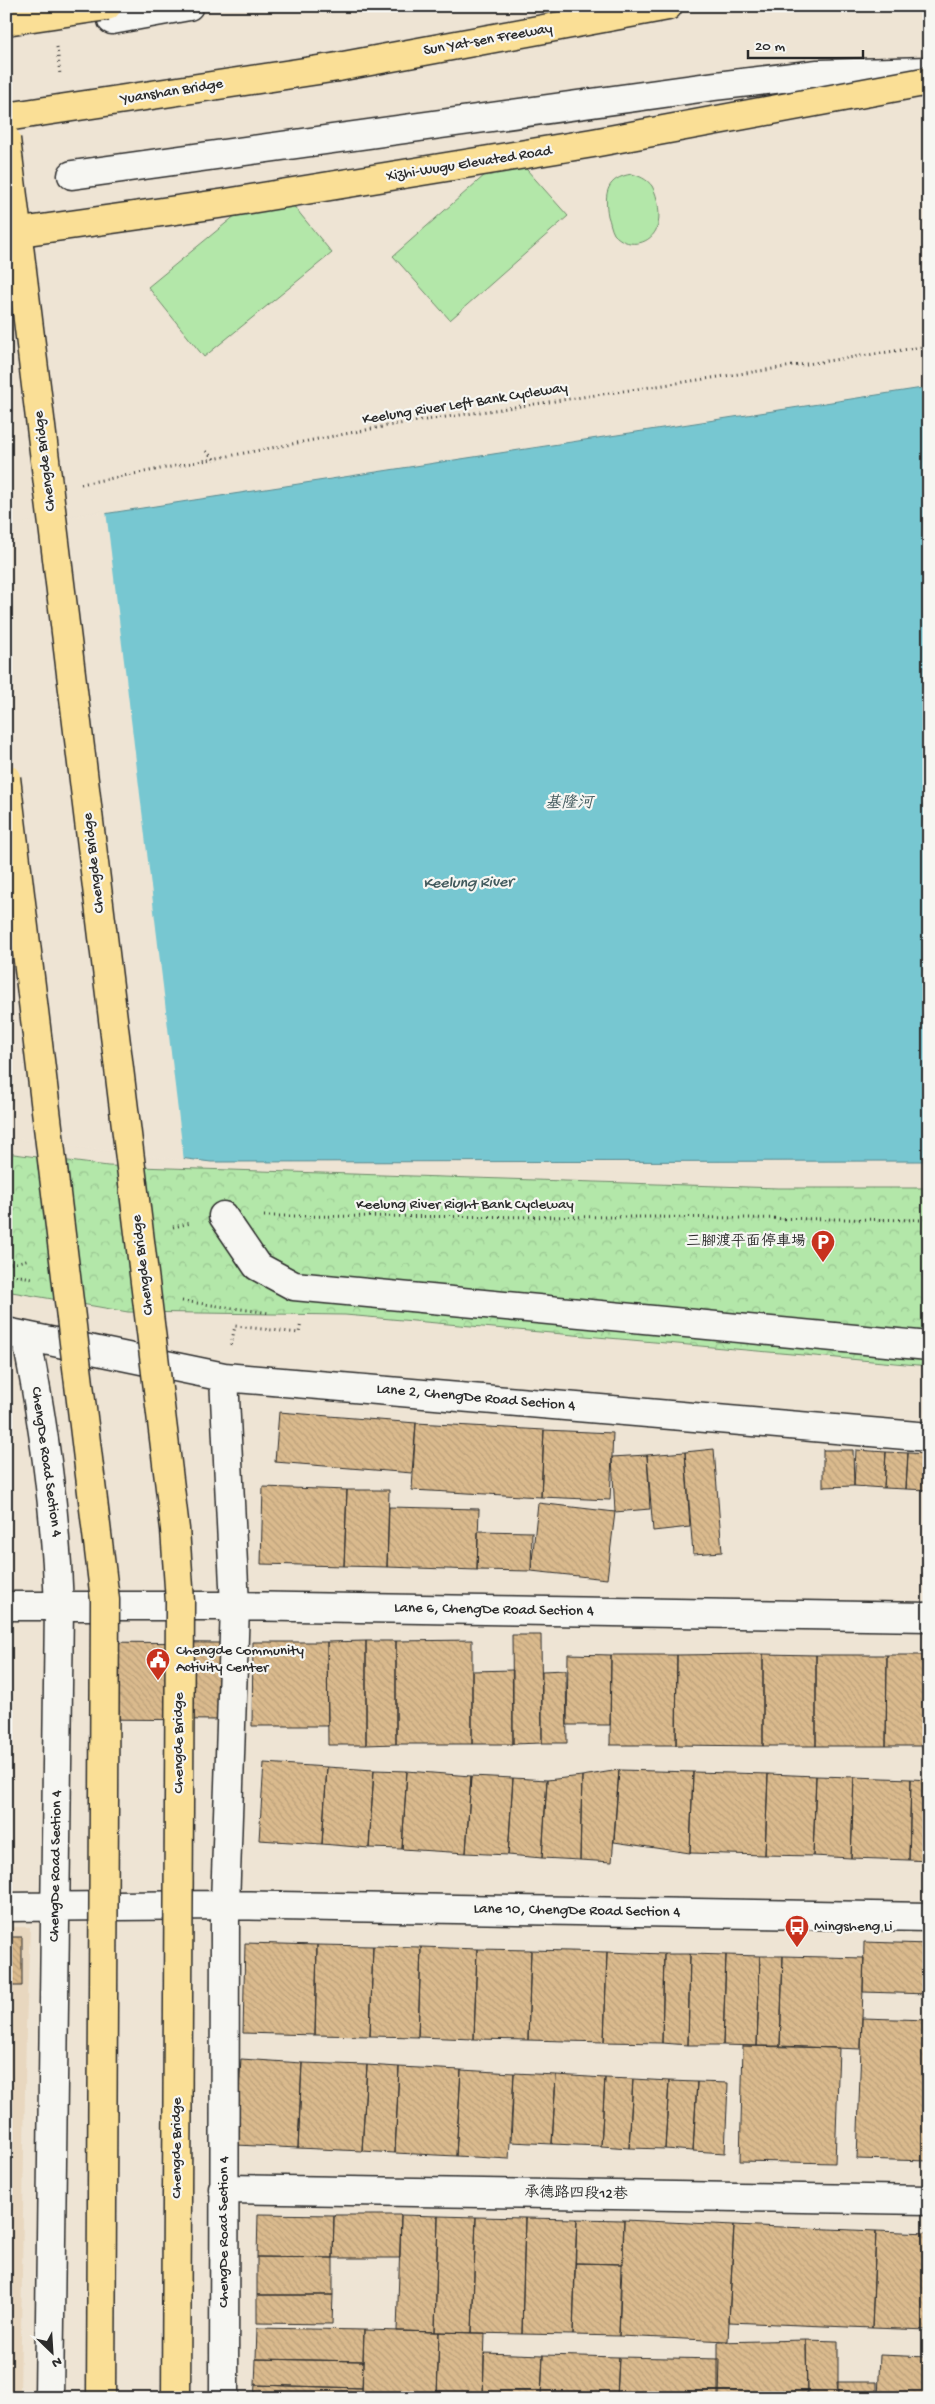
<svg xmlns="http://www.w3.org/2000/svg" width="935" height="2404" viewBox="0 0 935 2404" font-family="'Gochi Hand','LXGW WenKai TC',sans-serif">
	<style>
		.built { fill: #e8d7bf }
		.park { fill: url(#park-crowns); stroke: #6f896a }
		.pitch { fill: #b3e7a9; stroke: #6f896a }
		.water { fill: #77c7d1; stroke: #59898f }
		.pier { fill: #eee4d4 }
		.building { fill: url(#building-back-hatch); stroke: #2b2b2b }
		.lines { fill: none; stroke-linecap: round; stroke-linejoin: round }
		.minor-casing { stroke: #2b2b2b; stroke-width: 31 }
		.highway-casing { stroke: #2b2b2b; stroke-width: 31 }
		.path { stroke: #2b2b2b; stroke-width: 3; stroke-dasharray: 1 4; stroke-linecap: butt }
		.minor { stroke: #f6f6f2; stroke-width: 28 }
		.highway { stroke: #fadf96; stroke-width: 28 }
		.major-bridge-casing { stroke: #2b2b2b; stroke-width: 31; stroke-linecap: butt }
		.highway-bridge-casing { stroke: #2b2b2b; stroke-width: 31; stroke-linecap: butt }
		.major-bridge { stroke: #fadf96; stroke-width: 28 }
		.highway-bridge { stroke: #fadf96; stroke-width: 28 }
		.labels { text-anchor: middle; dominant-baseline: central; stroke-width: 4.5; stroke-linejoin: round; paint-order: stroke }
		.street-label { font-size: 15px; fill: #2b2b2b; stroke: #f6f6f2 }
		.poi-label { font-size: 15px; fill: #2b2b2b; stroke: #f6f6f2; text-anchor: start }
		.water-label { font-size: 16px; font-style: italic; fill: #425a5d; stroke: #f6f6f2 }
	</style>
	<defs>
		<pattern id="park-crowns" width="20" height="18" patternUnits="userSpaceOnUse" patternTransform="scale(1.25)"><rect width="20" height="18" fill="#b3e7a9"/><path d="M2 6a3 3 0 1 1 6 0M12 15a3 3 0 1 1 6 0" fill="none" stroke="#9ac692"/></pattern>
		<pattern id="building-back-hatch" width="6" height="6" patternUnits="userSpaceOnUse" patternTransform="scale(1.25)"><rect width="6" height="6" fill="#daba8d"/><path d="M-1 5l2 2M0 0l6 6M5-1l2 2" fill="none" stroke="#bba07a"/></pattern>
	</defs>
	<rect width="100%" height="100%" fill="#eee4d4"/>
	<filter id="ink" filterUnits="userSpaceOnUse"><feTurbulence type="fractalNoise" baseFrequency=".02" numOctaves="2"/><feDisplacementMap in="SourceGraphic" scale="10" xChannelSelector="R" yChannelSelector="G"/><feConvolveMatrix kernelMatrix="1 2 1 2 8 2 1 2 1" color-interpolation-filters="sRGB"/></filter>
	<g filter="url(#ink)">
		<path class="built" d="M 6,1927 L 30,1927 L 26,2028 L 20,2398 L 6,2398 Z"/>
		<path class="park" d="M 6,1153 L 108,1166 L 778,1188 L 929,1188 L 929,1366 L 345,1315 L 128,1312 L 6,1291 Z"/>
		<path class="pitch" d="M 511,152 L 568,216 L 450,320 L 393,256 Z
			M 632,174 C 639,176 647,179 652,186 C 658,196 662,219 656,230 C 648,246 626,248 614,234 C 611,229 610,221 608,216 C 604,193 606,178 632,174 Z
			M 275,183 L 332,253 L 204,357 L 148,287 Z"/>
		<path class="water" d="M 929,387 L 929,1161 L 211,1162 L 6,1136 L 6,529 Z"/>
		<path class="pier" d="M 106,511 L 184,1161 L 8,1138 L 6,1122 L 6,526 Z"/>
		<path class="building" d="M 279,1412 L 416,1423 L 412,1473 L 275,1462 Z
			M 416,1423 L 544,1430 L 541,1497 L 412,1490 Z
			M 544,1430 L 613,1433 L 610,1500 L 541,1497 Z
			M 714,1449 L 722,1552 L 693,1554 L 685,1452 Z
			M 823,1450 L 853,1450 L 854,1486 L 823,1487 Z
			M 856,1450 L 886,1452 L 884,1488 L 854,1486 Z
			M 685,1452 L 690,1527 L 653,1531 L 647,1455 Z
			M 886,1452 L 908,1453 L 906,1489 L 884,1488 Z
			M 908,1453 L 929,1454 L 929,1490 L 906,1489 Z
			M 647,1455 L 650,1509 L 615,1512 L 612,1457 Z
			M 263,1487 L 347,1490 L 344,1566 L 261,1564 Z
			M 347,1490 L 389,1490 L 387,1567 L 344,1566 Z
			M 538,1503 L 615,1512 L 607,1579 L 531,1571 Z
			M 389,1507 L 479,1509 L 477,1570 L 387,1567 Z
			M 478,1531 L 532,1532 L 531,1571 L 477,1570 Z
			M 512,1635 L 541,1635 L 542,1743 L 513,1744 Z
			M 472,1640 L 472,1744 L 396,1744 L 396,1641 Z
			M 366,1641 L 396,1641 L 396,1744 L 366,1745 Z
			M 366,1641 L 366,1745 L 328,1745 L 327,1642 Z
			M 96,1642 L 220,1643 L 219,1720 L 95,1719 Z
			M 253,1642 L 327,1642 L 328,1726 L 252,1726 Z
			M 568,1654 L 611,1655 L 610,1725 L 567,1725 Z
			M 763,1654 L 816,1655 L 816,1746 L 763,1746 Z
			M 763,1654 L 763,1746 L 676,1745 L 677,1655 Z
			M 611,1655 L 677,1655 L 676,1745 L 610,1745 Z
			M 816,1655 L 887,1655 L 886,1746 L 816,1746 Z
			M 887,1655 L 929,1655 L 929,1746 L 886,1746 Z
			M 513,1670 L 513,1744 L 472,1744 L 472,1671 Z
			M 566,1670 L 567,1743 L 542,1743 L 542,1671 Z
			M 264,1763 L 327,1767 L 322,1844 L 259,1840 Z
			M 327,1767 L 374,1770 L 369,1848 L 322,1844 Z
			M 374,1770 L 407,1771 L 402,1849 L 369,1848 Z
			M 619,1770 L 693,1772 L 690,1853 L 614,1842 Z
			M 619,1770 L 612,1862 L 580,1860 L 582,1776 Z
			M 407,1771 L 471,1776 L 466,1853 L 402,1849 Z
			M 693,1772 L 768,1774 L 765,1855 L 690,1853 Z
			M 768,1774 L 816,1776 L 813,1856 L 765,1855 Z
			M 471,1776 L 513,1778 L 508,1855 L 466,1853 Z
			M 582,1776 L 580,1860 L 542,1858 L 547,1780 Z
			M 816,1776 L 854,1777 L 851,1858 L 813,1856 Z
			M 854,1777 L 911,1779 L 909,1860 L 851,1858 Z
			M 513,1778 L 547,1780 L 542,1858 L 508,1855 Z
			M 911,1779 L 929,1780 L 929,1861 L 909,1860 Z
			M 6,1937 L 22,1937 L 22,1986 L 6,1986 Z
			M 864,1942 L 929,1944 L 929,1994 L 863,1992 Z
			M 245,1943 L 317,1945 L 315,2035 L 243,2033 Z
			M 317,1945 L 373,1946 L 370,2036 L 315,2035 Z
			M 373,1946 L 421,1947 L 418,2037 L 370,2036 Z
			M 421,1947 L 477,1949 L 474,2039 L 418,2037 Z
			M 477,1949 L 531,1950 L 528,2040 L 474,2039 Z
			M 531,1950 L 607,1952 L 604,2042 L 528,2040 Z
			M 607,1952 L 664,1954 L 662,2043 L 604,2042 Z
			M 664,1954 L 690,1954 L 688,2045 L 662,2043 Z
			M 690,1954 L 726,1955 L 723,2045 L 688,2045 Z
			M 726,1955 L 760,1956 L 757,2046 L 723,2045 Z
			M 760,1956 L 783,1956 L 780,2046 L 757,2046 Z
			M 783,1956 L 864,1958 L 861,2049 L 780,2046 Z
			M 862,2018 L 929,2020 L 929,2161 L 857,2159 Z
			M 743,2046 L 839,2048 L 835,2163 L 740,2161 Z
			M 241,2059 L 302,2063 L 298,2148 L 236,2145 Z
			M 302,2063 L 367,2065 L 362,2151 L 298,2148 Z
			M 367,2065 L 399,2067 L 395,2153 L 362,2151 Z
			M 399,2067 L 461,2070 L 456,2156 L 395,2153 Z
			M 461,2070 L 514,2073 L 509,2159 L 456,2156 Z
			M 514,2073 L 556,2075 L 552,2144 L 511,2142 Z
			M 556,2075 L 605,2078 L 601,2146 L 552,2144 Z
			M 605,2078 L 633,2079 L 629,2148 L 601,2146 Z
			M 633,2079 L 669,2081 L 665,2149 L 629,2148 Z
			M 669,2081 L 697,2082 L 693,2151 L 665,2149 Z
			M 697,2082 L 728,2083 L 725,2153 L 693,2151 Z
			M 258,2214 L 334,2215 L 333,2258 L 257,2257 Z
			M 334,2215 L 401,2215 L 400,2258 L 333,2258 Z
			M 401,2215 L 438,2216 L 435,2332 L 397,2331 Z
			M 438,2216 L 476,2217 L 472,2333 L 435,2332 Z
			M 476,2217 L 525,2218 L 522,2334 L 472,2333 Z
			M 525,2218 L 577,2219 L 573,2335 L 522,2334 Z
			M 577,2219 L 624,2220 L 623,2264 L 575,2263 Z
			M 624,2220 L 734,2225 L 728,2341 L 619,2336 Z
			M 734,2225 L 876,2231 L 872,2328 L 729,2322 Z
			M 876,2231 L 929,2233 L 929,2330 L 872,2328 Z
			M 257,2257 L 333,2258 L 333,2295 L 257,2295 Z
			M 575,2263 L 621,2264 L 619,2336 L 573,2335 Z
			M 257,2295 L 333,2295 L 332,2324 L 257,2323 Z
			M 257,2328 L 364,2330 L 363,2361 L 256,2359 Z
			M 364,2330 L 439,2332 L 437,2398 L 362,2398 Z
			M 439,2332 L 485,2333 L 483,2398 L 437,2398 Z
			M 806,2340 L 838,2341 L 838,2398 L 807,2398 Z
			M 806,2340 L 807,2398 L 718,2398 L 718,2342 Z
			M 484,2353 L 543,2355 L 541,2398 L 483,2398 Z
			M 543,2355 L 619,2357 L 617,2398 L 541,2398 Z
			M 880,2355 L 929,2357 L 929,2398 L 878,2398 Z
			M 619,2357 L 720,2359 L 719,2398 L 617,2398 Z
			M 256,2359 L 363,2361 L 362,2388 L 255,2385 Z
			M 837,2382 L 877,2382 L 877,2398 L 838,2398 Z
			M 255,2385 L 362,2388 L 362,2398 L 254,2398 Z"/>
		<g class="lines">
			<defs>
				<path id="minor" d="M 112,20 L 189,6
					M 72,175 L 715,86 L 818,74 L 929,71
					M 223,1216 L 257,1266 L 294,1286 L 929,1346
					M 6,1332 L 224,1377 L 929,1437
					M 26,1336 C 44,1425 56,1515 59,1606 L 49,2398
					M 224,1377 L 235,1606 L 225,1905 L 224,2398
					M 6,1606 L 235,1606 L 929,1617
					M 6,1907 L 225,1905 L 929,1917
					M 223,2189 L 929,2200"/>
				<path id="highway" d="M 338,67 L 668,6"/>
			</defs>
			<use href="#minor" class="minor-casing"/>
			<use href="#highway" class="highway-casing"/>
			<path class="path" d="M 57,47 L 60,75
				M 206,451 L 214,459
				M 81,484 L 392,425 L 929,346
				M 6,494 L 15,493
				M 264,1216 L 649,1217 L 929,1220
				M 173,1227 L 191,1223
				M 6,1265 L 30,1259
				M 6,1274 L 33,1278
				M 182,1301 L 270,1313
				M 231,1345 L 235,1326 L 299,1333 L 301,1322"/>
			<use href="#minor" class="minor"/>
			<use href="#highway" class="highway"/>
			<defs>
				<path id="major-bridge" d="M 6,139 L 175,1529 L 180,1602 L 176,2398
					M 6,778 L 105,1600 L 101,2398"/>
				<path id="highway-bridge" d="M 6,21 L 107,6
					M 6,117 L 338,67
					M 6,234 L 226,203 L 593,143 L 929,81"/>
			</defs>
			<use href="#major-bridge" class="major-bridge-casing"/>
			<use href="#highway-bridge" class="highway-bridge-casing"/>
			<use href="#major-bridge" class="major-bridge"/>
			<use href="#highway-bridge" class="highway-bridge"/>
		</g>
	</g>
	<defs>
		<symbol id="parking-pin" viewBox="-11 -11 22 30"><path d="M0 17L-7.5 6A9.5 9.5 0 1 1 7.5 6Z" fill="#c8321e" stroke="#f6f6f2"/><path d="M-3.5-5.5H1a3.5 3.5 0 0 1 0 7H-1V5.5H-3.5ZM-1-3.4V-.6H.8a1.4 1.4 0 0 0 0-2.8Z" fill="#fff"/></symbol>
		<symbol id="civic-pin" viewBox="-11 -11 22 30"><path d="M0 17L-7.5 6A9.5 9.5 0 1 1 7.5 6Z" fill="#c8321e" stroke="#f6f6f2"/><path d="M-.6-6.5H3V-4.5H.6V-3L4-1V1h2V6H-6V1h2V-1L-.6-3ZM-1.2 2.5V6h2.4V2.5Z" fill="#fff"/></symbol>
		<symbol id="bus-pin" viewBox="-11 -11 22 30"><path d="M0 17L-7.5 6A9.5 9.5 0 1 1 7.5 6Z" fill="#c8321e" stroke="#f6f6f2"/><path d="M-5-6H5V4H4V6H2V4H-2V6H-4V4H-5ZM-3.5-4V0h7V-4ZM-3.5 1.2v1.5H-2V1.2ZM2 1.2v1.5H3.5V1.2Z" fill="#fff"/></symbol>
	</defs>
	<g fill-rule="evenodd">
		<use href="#parking-pin" x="809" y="1228" width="28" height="38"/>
		<use href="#civic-pin" x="144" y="1646" width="28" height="38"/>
		<use href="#bus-pin" x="783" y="1913" width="28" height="38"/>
	</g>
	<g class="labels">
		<g class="street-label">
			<text transform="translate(488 40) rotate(-10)">Sun Yat-sen Freeway</text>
			<text transform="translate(172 92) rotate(-9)">Yuanshan Bridge</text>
			<text transform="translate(469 164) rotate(-9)">Xizhi-Wugu Elevated Road</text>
			<text transform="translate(465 404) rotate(-9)">Keelung River Left Bank Cycleway</text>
			<text transform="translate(45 461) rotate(-97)">Chengde Bridge</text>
			<text transform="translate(94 863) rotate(-97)">Chengde Bridge</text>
			<text x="465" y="1205">Keelung River Right Bank Cycleway</text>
			<text transform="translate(143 1265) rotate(-97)">Chengde Bridge</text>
			<text transform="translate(476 1398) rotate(5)">Lane 2, ChengDe Road Section 4</text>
			<text transform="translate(46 1462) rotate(82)">ChengDe Road Section 4</text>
			<text transform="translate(494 1610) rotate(1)">Lane 6, ChengDe Road Section 4</text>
			<text transform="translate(179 1743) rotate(-90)">Chengde Bridge</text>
			<text transform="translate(56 1866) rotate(-89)">ChengDe Road Section 4</text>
			<text transform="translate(577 1911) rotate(1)">Lane 10, ChengDe Road Section 4</text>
			<text transform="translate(177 2148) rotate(-90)">Chengde Bridge</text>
			<text transform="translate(576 2194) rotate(1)">承德路四段12巷</text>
			<text transform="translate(224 2232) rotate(-90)">ChengDe Road Section 4</text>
		</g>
		<g class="poi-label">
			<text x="806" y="1242" text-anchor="end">三腳渡平面停車場</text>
			<text x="176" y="1651">Chengde Community<tspan x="176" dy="17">Activity Center</tspan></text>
			<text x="814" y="1927">Mingsheng Li</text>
		</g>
		<g class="water-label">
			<text x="569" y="804">基隆河</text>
			<text transform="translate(468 884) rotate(-1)">Keelung River</text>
		</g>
	</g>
	<rect width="935" height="2404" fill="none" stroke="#f6f6f2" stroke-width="25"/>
	<rect x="12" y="12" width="910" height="2379" fill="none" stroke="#2b2b2b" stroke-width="2" filter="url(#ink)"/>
	<g transform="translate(52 2352) rotate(155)" stroke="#f6f6f2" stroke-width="4" paint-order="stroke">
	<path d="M0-4L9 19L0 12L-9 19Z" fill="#2b2b2b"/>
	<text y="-8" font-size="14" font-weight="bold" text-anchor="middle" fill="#2b2b2b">N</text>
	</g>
	<path d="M748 50v8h115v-8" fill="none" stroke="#2b2b2b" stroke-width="2.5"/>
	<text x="755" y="50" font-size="15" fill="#2b2b2b" stroke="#f6f6f2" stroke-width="4" paint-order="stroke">20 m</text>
</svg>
